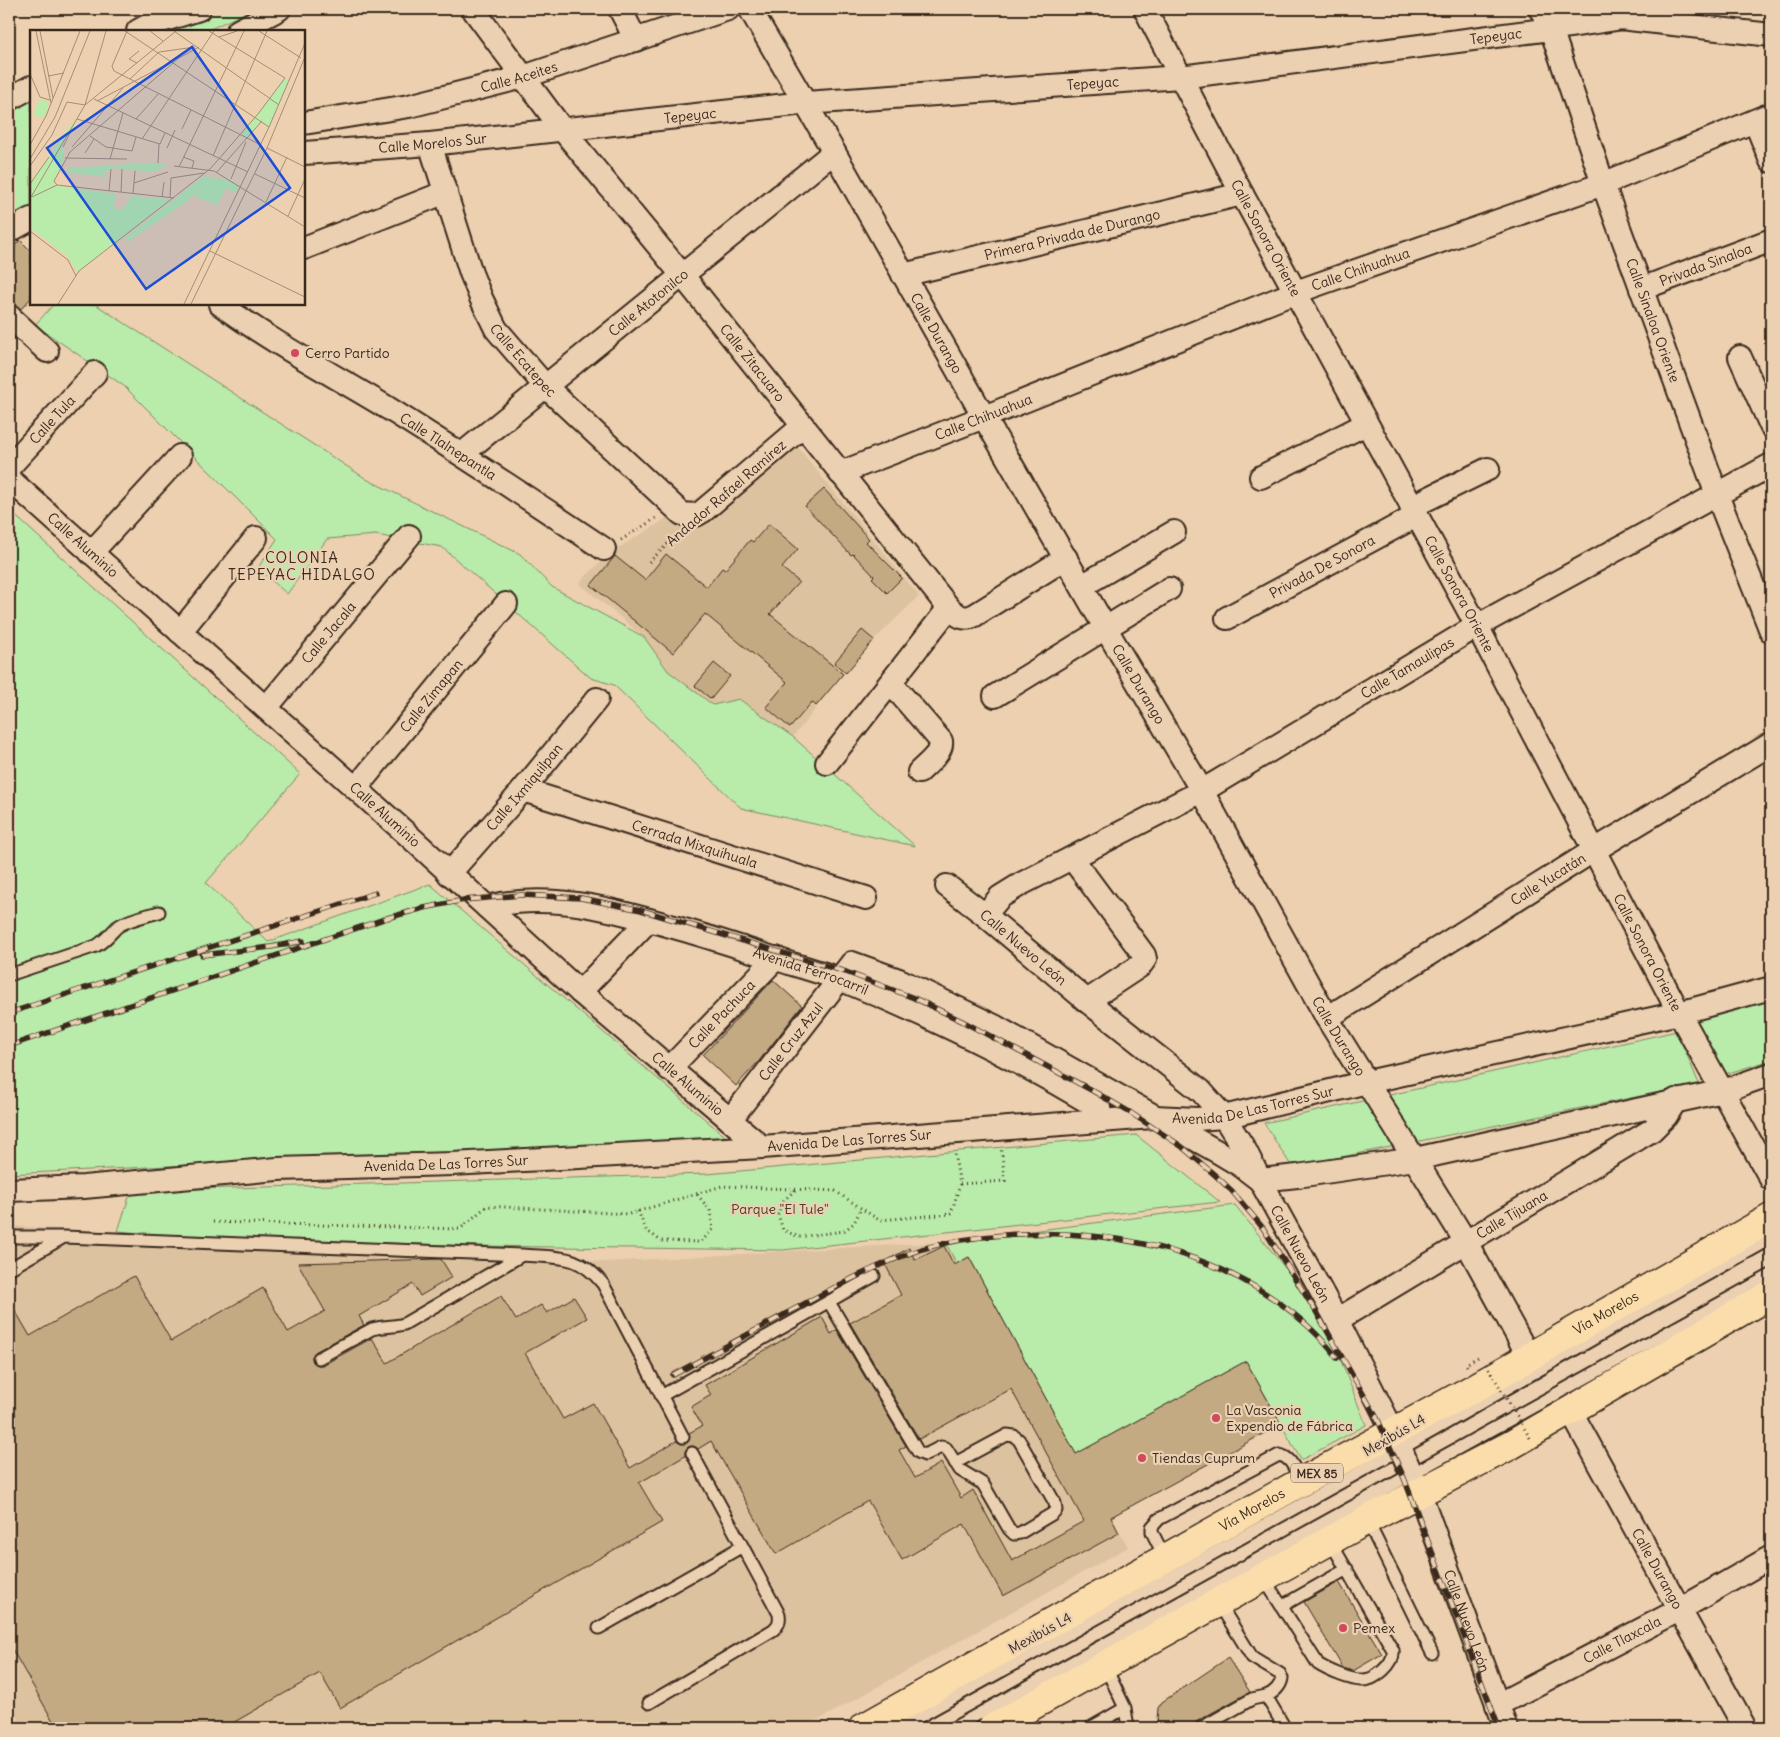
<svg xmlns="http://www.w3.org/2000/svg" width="1780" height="1737" viewBox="0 0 1780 1737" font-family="Delius,sans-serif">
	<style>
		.built { fill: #ddc29f }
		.green { fill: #b9ebab; stroke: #7a8a64 }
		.building { fill: #c3aa82; stroke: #3b2a1e }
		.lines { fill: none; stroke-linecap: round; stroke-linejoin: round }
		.lane-casing { stroke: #3b2a1e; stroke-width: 15 }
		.street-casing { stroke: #3b2a1e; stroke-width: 26 }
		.primary-casing { stroke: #3b2a1e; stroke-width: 31 }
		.path { stroke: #3b2a1e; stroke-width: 3; stroke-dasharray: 1 4; stroke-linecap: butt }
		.lane { stroke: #ebd0b2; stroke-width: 11 }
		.street { stroke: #ebd0b2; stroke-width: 22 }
		.primary { stroke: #faddab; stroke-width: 28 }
		.rail-casing { stroke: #3b2a1e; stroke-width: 5.5 }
		.rail { stroke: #ebd0b2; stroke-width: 4; stroke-dasharray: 11; stroke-linecap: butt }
		.path-bridge { stroke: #3b2a1e; stroke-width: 3; stroke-dasharray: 1 4; stroke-linecap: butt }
		.poi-dot { fill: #d1495b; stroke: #ebd0b2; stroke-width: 2 }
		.labels { text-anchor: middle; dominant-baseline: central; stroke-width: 4.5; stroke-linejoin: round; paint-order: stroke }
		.shield { fill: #ebd0b2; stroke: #705c4a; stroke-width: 1 }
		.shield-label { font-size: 12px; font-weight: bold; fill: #3b2a1e }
		.street-label { font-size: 14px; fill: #3b2a1e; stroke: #ebd0b2 }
		.poi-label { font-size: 14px; fill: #3b2a1e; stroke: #ebd0b2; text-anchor: start }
		.park-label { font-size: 14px; fill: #483d2c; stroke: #ebd0b2 }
		.neighbourhood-label { font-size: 15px; letter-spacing: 1px; fill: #3b2a1e; stroke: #ebd0b2 }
		.inset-road { fill: none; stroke: #a58e75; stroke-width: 1 }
		.view { fill: #1d4ed8; fill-opacity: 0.15; stroke: #1d4ed8; stroke-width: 2.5 }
		.inset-edge { fill: none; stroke: #3b2a1e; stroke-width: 2.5 }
	</style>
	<rect width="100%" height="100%" fill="#ecd0af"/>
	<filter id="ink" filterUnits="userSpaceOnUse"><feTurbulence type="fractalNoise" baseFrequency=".02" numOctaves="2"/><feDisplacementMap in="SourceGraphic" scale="10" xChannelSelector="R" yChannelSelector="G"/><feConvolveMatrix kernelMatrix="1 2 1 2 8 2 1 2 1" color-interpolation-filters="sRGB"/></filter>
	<g filter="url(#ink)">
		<path class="built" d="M 788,435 L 919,596 L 874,640 L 846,673 L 843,674 L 793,737 L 739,699 L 713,705 L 668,671 L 644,637 L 579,583 L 610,553 L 661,522 Z
			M 9,1226 L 604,1262 L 945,1242 L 957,1263 L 969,1257 L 1128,1547 L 804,1728 L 9,1728 Z"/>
		<path class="green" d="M 192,9 L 253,9 L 206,31 L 139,31 Z
			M 31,77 L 31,206 L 9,218 L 9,86 Z
			M 54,304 L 95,304 L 368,480 L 520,554 L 552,587 L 644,637 L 668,671 L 713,705 L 739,699 L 793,737 L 915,846 L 741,808 L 614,685 L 591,678 L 442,547 L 376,535 L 327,539 L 287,594 L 258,568 L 277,539 L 124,386 L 35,325 Z
			M 9,510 L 300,774 L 206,883 L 268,942 L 430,884 L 727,1138 L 9,1174 Z
			M 1771,988 L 1771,1060 L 1709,1079 L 1679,1013 Z
			M 1677,1031 L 1699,1084 L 1292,1167 L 1264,1123 Z
			M 1136,1135 L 1220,1202 L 783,1250 L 479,1246 L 174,1236 L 118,1231 L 131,1191 L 707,1174 Z
			M 1235,1205 L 1324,1317 L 1366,1425 L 1301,1460 L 1246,1361 L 1076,1454 L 969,1257 L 957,1264 L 945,1242 Z"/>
		<path class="building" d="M 20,240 L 31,251 L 31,298 L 21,309 L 9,297 L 9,252 Z
			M 824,489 L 869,539 L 866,542 L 902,578 L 887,593 L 872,578 L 874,576 L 853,554 L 851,555 L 805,506 Z
			M 769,524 L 798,549 L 782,568 L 799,582 L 770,614 L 843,674 L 816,706 L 812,702 L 790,728 L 766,707 L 787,682 L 705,614 L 673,653 L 591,585 L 615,556 L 645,580 L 666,554 L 707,587 L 722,568 L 725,570 L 750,540 L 753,542 Z
			M 862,630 L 874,640 L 846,673 L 834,663 Z
			M 714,663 L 730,676 L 711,699 L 695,686 Z
			M 773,980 L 802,1006 L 759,1061 L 736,1086 L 703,1055 Z
			M 944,1246 L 954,1265 L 969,1257 L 1076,1454 L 1246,1361 L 1281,1424 L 1111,1517 L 1119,1533 L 1003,1596 L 964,1524 L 902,1560 L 868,1501 L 776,1554 L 711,1441 L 698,1449 L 693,1446 L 688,1447 L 685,1452 L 685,1456 L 639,1483 L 662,1522 L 340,1708 L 320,1673 L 224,1728 L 57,1728 L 9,1644 L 9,1300 L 30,1336 L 134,1276 L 171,1341 L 263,1288 L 288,1332 L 325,1311 L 298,1263 L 441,1259 L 452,1277 L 420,1296 L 413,1284 L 359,1316 L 364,1325 L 315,1352 L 312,1357 L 313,1362 L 318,1365 L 323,1365 L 372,1338 L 387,1363 L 501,1296 L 516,1320 L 541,1305 L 547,1313 L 574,1297 L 587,1318 L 525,1353 L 563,1419 L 593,1403 L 630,1468 L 676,1441 L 682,1444 L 689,1441 L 689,1433 L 702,1426 L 691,1407 L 711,1395 L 705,1385 L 822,1317 L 831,1334 L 837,1330 L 906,1446 L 899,1450 L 915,1478 L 941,1463 L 961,1498 L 973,1490 L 1012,1561 L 1084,1521 L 1011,1389 L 919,1439 L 850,1323 L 901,1295 L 884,1262 L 909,1248 L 915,1260 Z
			M 1339,1582 L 1382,1654 L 1353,1671 L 1343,1668 L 1304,1602 Z
			M 1228,1658 L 1250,1692 L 1197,1721 L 1191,1728 L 1160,1728 L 1157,1719 L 1158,1708 L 1162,1702 Z"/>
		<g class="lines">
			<defs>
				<path id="lane" d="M 9,975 L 96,946 C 105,941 110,934 117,927 C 128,919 146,916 159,912
					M 9,1237 L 64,1237 L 522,1255 C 559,1258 578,1253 603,1284 L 683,1437
					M 9,1269 L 64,1237
					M 829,1302 L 918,1452 L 925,1455 L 941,1447 L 946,1448 L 960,1470 L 983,1484 L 1009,1529 L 1014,1534 L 1020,1533 L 1052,1514 L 1056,1510 L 1055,1503 L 1019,1440 L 1014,1436 L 1007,1435 L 955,1463
					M 319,1358 L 372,1329 C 383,1326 394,1327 404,1324 L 522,1255
					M 661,1396 L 874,1276
					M 1367,1520 L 1432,1653
					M 1165,1558 L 1152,1532 L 1152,1527 L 1159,1519 L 1279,1455 C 1292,1457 1295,1471 1301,1482
					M 1263,1577 L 1318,1664 C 1327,1670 1352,1681 1363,1680 C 1375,1680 1395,1664 1393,1650 L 1330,1541
					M 1218,1602 L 1252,1657 L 1280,1674 L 1282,1678 C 1281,1686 1274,1693 1266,1696
					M 1282,1606 L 1347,1569
					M 599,1628 L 741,1547
					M 1105,1666 L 1125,1708
					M 649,1703 L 773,1630 C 779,1625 780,1621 779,1614 L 692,1453
					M 9,1726 L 10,1728
					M 899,1728 L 1394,1453 L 1642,1311 L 1771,1239
					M 953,1728 L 1771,1275
					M 1090,1728 L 1125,1708 L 1128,1728
					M 1201,1728 L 1252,1699 L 1266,1696 L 1285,1728"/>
				<g id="street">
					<path id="s1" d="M 473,9 L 562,129 L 683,276 L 949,608 C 958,616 964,621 975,615 L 1066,558"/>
					<path d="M 620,9 L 636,40"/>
					<path id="s2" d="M 750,9 L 834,152 L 984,417 L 1106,629 L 1202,791 L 1327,1018 L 1466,1242 L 1529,1357"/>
					<path id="s3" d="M 1145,9 L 1242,194 L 1477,626 L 1679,1013 L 1771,1179"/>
					<path d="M 1540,9 L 1771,35"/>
					<path id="s4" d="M 1541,9 L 1551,29 L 1603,184 L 1717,495 L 1771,631"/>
					<path d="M 138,31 L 149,25 L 199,9"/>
					<path d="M 238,31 L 279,9"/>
					<path d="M 9,99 L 31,87"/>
					<path d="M 1755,121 L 1771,161"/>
					<path id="s5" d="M 304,123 L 409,106 L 523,77 L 728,9"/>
					<path id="s6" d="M 430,144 L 471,273 L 481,298 L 496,329 L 546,387 L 682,514 L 696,515 L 703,511 L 803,426"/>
					<path id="s7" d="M 304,153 L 430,144 L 805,103 L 1181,77 L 1551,29 L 1623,18"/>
					<path d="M 9,231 L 31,219"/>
					<path d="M 304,248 L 446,192"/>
					<path id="s8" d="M 903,275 L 1242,194"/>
					<path id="s9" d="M 1641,289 L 1769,241"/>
					<path id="s10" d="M 220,304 C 274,344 334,375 391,410 C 463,455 534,502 604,549"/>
					<path d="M 9,316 L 47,351"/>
					<path d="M 1740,357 L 1771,426"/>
					<path id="s11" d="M 462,454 L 834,152"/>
					<path id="s12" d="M 9,467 L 95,373"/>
					<path id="s13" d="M 840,473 L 984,417 L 1296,292 L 1603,184 L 1771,114"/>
					<path d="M 1261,477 L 1366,424"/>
					<path id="s14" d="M 9,479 L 408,835 L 580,992 L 762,1147"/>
					<path d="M 1411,507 L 1488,469"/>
					<path d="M 91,553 L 180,456"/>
					<path d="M 1082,586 L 1174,532"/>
					<path id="s15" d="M 1227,618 L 1416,516"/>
					<path d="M 180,632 L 256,538"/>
					<path d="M 891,683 L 941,741 C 943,752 927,764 919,772"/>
					<path d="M 995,696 L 1169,589"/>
					<path id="s16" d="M 266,708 L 409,536"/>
					<path d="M 827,763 L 949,608"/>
					<path id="s17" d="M 356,788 L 506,604"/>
					<path id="s18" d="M 523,790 L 866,898"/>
					<path d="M 1072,858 L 1144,955 L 1145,959 L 1140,966 L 1087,1001"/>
					<path id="s19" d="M 449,874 L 523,790 L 597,699"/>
					<path id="s20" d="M 947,886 L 985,915 L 1087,1001 L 1201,1091 L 1224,1117 L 1245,1150 L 1260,1180 L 1337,1320 L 1394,1433 L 1420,1494 L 1506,1728"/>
					<path id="s21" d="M 487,907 C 554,890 626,913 691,932 C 725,942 758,953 792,964 C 809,969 826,974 842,980 C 931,1016 1017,1059 1099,1108 L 1101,1121"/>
					<path id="s22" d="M 985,915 L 1000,897 L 1021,884 L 1202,791 L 1477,626 L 1771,465"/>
					<path d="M 580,992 L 649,920"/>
					<path id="s23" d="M 1327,1018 L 1593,851 L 1771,744"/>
					<path id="s24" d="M 669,1069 L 776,958"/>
					<path id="s25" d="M 730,1120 L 852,963 L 899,980 L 996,1027 L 1218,1152 L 1240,1165 L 1257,1178"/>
					<path d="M 1260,1180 L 1297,1176 L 1415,1159 L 1723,1091 L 1771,1074"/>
					<path id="s26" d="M 9,1190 L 84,1187 L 277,1169 L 452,1164 L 762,1147 L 1139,1118 L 1154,1117 L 1197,1119 L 1224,1117 L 1367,1082 L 1679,1013 L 1771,988"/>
					<path id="s27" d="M 1337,1320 L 1652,1130 L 1666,1116 L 1676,1100"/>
					<path id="s28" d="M 1570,1410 L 1745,1728"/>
					<path id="s29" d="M 1497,1705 L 1679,1610 L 1771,1557"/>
				</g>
				<g id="primary">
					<path id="s30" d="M 863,1728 L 1301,1482 L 1478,1386 L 1771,1218"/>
					<path d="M 992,1728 L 1367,1520 L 1511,1445 L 1771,1294"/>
				</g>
			</defs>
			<use href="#lane" class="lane-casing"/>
			<use href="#street" class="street-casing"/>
			<use href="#primary" class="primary-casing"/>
			<path class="path" d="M 621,540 L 658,517
				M 649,562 L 678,534
				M 960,1184 L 1005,1181 L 1001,1147
				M 795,1190 L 783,1201 L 778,1214 L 783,1230 L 799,1237 L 844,1231 L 854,1223 L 861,1209
				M 638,1211 L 646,1230 L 661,1241 L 701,1242 L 713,1229 L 710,1210 L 696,1193
				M 213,1222 L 460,1229 L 487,1206 L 629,1214 L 722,1186 L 835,1191 L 879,1220 L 951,1214 L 960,1184 L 954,1152
				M 1467,1366 L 1466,1364 L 1480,1356"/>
			<use href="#lane" class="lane"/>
			<use href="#street" class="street"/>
			<use href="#primary" class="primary"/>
			<defs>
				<path id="rail" d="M 202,955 L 271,947 L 303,941
					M 9,1013 L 375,893
					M 9,1046 L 387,918 L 424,908 L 464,900 L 521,895 L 581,898 L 641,910 L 846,972 L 914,998 L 962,1021 L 1093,1091 L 1131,1113 L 1181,1146 L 1216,1176 L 1232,1191 L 1263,1228 L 1315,1310 L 1377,1418 L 1404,1478 L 1499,1728
					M 673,1375 C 712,1354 751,1333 789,1312 C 833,1288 875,1265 922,1249 C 949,1241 976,1237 1004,1235 C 1098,1228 1195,1245 1274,1299 C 1297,1315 1320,1335 1337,1358"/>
			</defs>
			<use href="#rail" class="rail-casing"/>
			<use href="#rail" class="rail"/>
			<path class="path-bridge" d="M 1486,1364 L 1530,1438"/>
		</g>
	</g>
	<g class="poi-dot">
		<circle cx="295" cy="353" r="5"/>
		<circle cx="1216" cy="1418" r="5"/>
		<circle cx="1142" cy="1458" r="5"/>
		<circle cx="1343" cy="1628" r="5"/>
	</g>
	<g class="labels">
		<rect class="shield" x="1291" y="1463.5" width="52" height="19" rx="4"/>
		<g class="shield-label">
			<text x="1317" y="1473">MEX 85</text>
		</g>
		<g class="street-label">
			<text stroke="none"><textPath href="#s7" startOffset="1198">Tepeyac</textPath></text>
			<text stroke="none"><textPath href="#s5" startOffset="220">Calle Aceites</textPath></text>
			<text stroke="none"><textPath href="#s7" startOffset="792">Tepeyac</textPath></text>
			<text stroke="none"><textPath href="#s7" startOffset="388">Tepeyac</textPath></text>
			<text stroke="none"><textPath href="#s7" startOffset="129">Calle Morelos Sur</textPath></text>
			<text stroke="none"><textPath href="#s8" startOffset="174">Primera Privada de Durango</textPath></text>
			<text stroke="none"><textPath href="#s3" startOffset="259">Calle Sonora Oriente</textPath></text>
			<text stroke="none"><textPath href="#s9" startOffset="69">Privada Sinaloa</textPath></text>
			<text stroke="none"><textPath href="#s13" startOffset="559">Calle Chihuahua</textPath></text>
			<text stroke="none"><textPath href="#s11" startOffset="240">Calle Atotonilco</textPath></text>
			<text stroke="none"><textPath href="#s4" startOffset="331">Calle Sinaloa Oriente</textPath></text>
			<text stroke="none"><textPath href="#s2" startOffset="374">Calle Durango</textPath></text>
			<text stroke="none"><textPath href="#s6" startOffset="238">Calle Ecatepec</textPath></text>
			<text stroke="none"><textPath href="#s1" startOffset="451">Calle Zitacuaro</textPath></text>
			<text stroke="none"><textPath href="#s13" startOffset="154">Calle Chihuahua</textPath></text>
			<text stroke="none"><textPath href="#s12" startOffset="64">Calle Tula</textPath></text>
			<text stroke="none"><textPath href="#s10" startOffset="269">Calle Tlalnepantla</textPath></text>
			<text transform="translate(726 493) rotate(-41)">Andador Rafael Ramírez</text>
			<text stroke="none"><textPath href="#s14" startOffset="99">Calle Aluminio</textPath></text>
			<text stroke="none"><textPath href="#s15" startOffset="108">Privada De Sonora</textPath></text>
			<text stroke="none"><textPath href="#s3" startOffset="664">Calle Sonora Oriente</textPath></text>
			<text stroke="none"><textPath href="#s16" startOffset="98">Calle Jacala</textPath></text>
			<text stroke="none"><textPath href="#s22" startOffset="491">Calle Tamaulipas</textPath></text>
			<text stroke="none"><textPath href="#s2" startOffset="779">Calle Durango</textPath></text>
			<text stroke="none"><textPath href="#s17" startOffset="119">Calle Zimapan</textPath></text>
			<text stroke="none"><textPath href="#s19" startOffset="115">Calle Ixmiquilpan</textPath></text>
			<text stroke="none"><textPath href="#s14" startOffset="504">Calle Aluminio</textPath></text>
			<text stroke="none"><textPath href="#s18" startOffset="180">Cerrada Mixquihuala</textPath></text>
			<text stroke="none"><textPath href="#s23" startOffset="261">Calle Yucatán</textPath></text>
			<text stroke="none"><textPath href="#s20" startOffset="98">Calle Nuevo León</textPath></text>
			<text stroke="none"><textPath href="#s3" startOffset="1069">Calle Sonora Oriente</textPath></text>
			<text stroke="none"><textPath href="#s21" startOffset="334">Avenida Ferrocarril</textPath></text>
			<text stroke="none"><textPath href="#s24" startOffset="76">Calle Pachuca</textPath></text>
			<text stroke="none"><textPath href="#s2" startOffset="1184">Calle Durango</textPath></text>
			<text stroke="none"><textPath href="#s25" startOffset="99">Calle Cruz Azul</textPath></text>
			<text stroke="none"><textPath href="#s14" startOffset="909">Calle Aluminio</textPath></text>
			<text stroke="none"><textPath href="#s26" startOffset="1248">Avenida De Las Torres Sur</textPath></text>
			<text stroke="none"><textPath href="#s26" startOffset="842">Avenida De Las Torres Sur</textPath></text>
			<text stroke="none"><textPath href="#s26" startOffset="438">Avenida De Las Torres Sur</textPath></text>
			<text stroke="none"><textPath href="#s27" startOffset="204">Calle Tijuana</textPath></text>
			<text stroke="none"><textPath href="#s20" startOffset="518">Calle Nuevo León</textPath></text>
			<text stroke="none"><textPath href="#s30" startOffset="851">Vía Morelos</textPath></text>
			<text transform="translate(1394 1435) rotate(-30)">Mexibús L4</text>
			<text stroke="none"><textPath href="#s30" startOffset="446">Vía Morelos</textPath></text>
			<text stroke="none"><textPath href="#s28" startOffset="181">Calle Durango</textPath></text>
			<text stroke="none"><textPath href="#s20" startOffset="922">Calle Nuevo León</textPath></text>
			<text transform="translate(1040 1633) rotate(-29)">Mexibús L4</text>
			<text stroke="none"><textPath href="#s29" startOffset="141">Calle Tlaxcala</textPath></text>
		</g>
		<g class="poi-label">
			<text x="305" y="353">Cerro Partido</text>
			<text x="1226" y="1410">La Vasconia<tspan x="1226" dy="16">Expendio de Fábrica</tspan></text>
			<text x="1152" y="1458">Tiendas Cuprum</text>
			<text x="1353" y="1628">Pemex</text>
		</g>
		<g class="park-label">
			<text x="780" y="1209">Parque "El Tule"</text>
		</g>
		<g class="neighbourhood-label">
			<text x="302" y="557">COLONIA<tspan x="302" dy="17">TEPEYAC HIDALGO</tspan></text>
		</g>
	</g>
	<g transform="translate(30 30)">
		<rect width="275" height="275" fill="#ecd0af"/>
		<path d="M 255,48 L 259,50 L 239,97 L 231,91 L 217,109 L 211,105 ZM 10,69 L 19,73 L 14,88 L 3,84 ZM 46,87 L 32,115 L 34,128 L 23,155 L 85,164 L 84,178 L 92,180 L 102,166 L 141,169 L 48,242 L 37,226 L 0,198 L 0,154 ZM 117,133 L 139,135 L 123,142 L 84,138 L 74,143 L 74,150 L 70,146 L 38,143 L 39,138 ZM 174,146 L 199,150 L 209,156 L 206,163 L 196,158 L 187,175 L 164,166 L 173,157 L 152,175 L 97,212 L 95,208 Z" fill="#b9ebab"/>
		<path class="inset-road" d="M 6,1 L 21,73M 10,1 L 23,68M 95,1 L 239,97M 97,1 L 82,36 L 84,41 L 231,115M 120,1 L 133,11M 144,1 L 249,75M 179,1 L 255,48M 229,1 L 271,28M 189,7 L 207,1M 149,28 L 169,17M 107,33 L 99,29 L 109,21M 0,44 L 10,67 L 20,70M 18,46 L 34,43M 100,49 L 129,22 L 165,17M 64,69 L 218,142M 67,71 L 143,31M 55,75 L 146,1M 47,89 L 130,114 L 135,103M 106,89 L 129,63M 152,99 L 161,80M 60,106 L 76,117 L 102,121 L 106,107M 112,109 L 184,1M 0,115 L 16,86 L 50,1M 33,117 L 41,101M 42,117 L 93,58M 137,118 L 145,100M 237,118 L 275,137M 55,123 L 64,109M 183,126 L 237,1M 153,127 L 164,131 L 162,138M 35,128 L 97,129M 0,129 L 25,87 L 60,1M 80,129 L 93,83M 128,133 L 129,114M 0,136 L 22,105 L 37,72 L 55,75M 144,136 L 184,141 L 275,197M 149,137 L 214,1M 186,143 L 232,91M 225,144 L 275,168M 201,149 L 216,112M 104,153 L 138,142M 0,154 L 19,127M 79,161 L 81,139M 91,162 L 92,139M 103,164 L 105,141M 1,167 L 55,75 L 76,1M 2,167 L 27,155M 132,167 L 134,152M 140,168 L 141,148 L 174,143M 144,168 L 27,155 L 24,151 L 40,122 L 150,27M 236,172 L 257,127M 258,186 L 275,149M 0,201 L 38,230 L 46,246M 180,221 L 275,267M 28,274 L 49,241 L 180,139 L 228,84 L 255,48M 154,274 L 239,97 L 275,13M 161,274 L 237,118 L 275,27"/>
		<path class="view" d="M 162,17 L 260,158 L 116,259 L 17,118 Z"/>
		<rect width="275" height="275" class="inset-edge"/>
	</g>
	<rect width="1780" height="1737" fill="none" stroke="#ebd0b2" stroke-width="30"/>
	<rect x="15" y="15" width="1750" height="1707" fill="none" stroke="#3b2a1e" stroke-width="2" filter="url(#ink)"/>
</svg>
